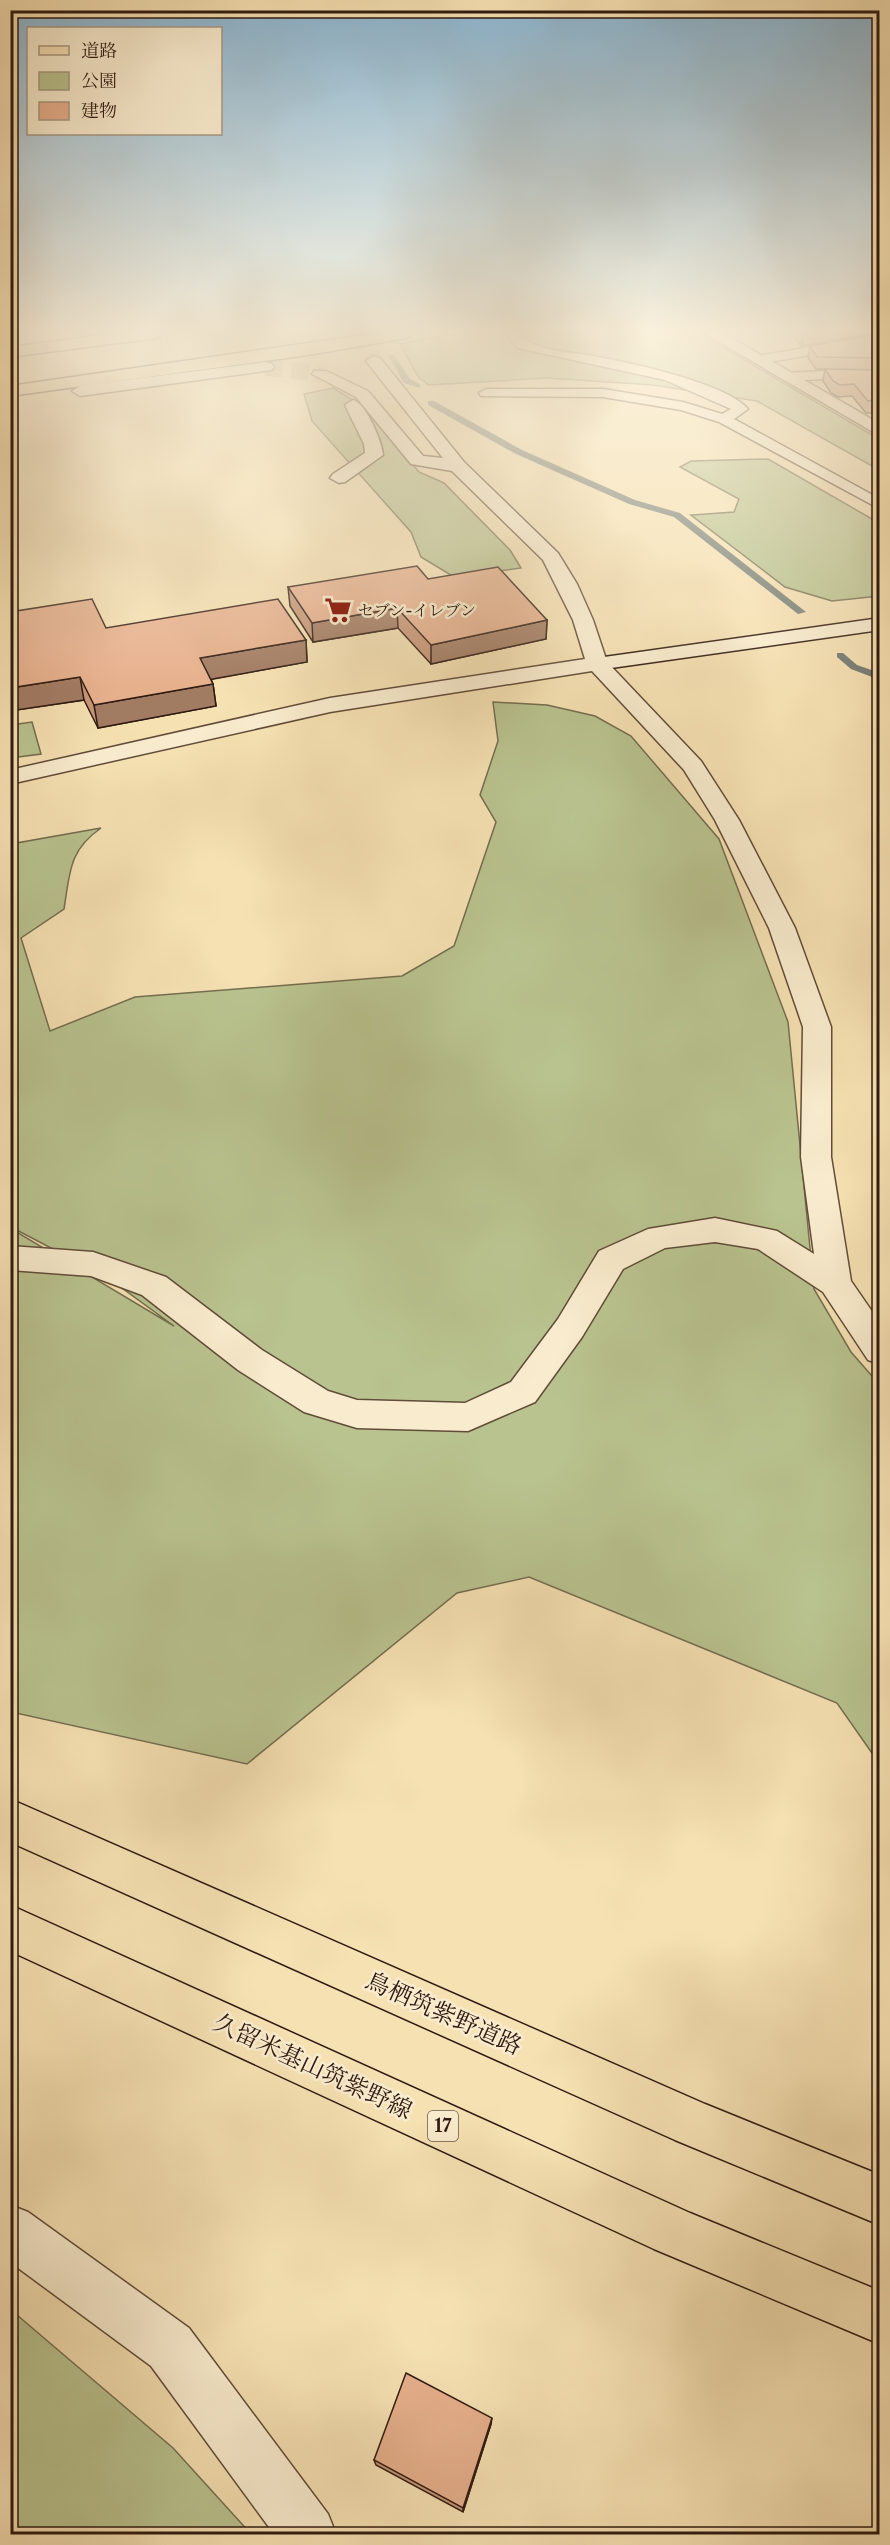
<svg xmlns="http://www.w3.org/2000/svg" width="890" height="2545" viewBox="0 0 890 2545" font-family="'Libre Caslon Text','Noto Serif JP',serif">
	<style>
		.green { fill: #b9c38f; stroke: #746e50; stroke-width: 1.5 }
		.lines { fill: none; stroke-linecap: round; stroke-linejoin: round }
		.stream { fill: #737b74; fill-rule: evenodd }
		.street-tunnel { stroke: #ceb992; stroke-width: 17; stroke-dasharray: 17 9; stroke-linecap: butt }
		.lane-casing { stroke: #614c39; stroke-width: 3 }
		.street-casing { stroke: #614c39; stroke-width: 3 }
		.secondary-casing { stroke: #2f1a10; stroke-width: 3 }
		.primary-casing { stroke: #2f1a10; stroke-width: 3 }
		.highway-casing { stroke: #2f1a10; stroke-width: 3 }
		.lane { fill: #f9ecce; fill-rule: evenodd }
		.street { fill: #f9ecce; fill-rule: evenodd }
		.secondary { fill: #f9ecce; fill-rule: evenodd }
		.primary { fill: #f6e1b3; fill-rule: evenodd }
		.highway { fill: #f6e1b3; fill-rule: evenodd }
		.wall { fill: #c79779; stroke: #2f1a10; stroke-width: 1.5 }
		.shaded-wall { fill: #a27b63; stroke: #2f1a10; stroke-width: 1.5 }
		.building { fill: #e7b08d; stroke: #2f1a10; stroke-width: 1.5 }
		.labels { text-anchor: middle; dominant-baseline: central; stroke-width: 5; stroke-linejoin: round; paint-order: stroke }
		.far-poi-label { font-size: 16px; fill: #2f1a10; stroke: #f9ecce; text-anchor: start }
		.shield { fill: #f9ecce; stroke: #6c5949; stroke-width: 1.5 }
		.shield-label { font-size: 18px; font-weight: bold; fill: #2f1a10 }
		.near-street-label { font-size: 24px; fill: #2f1a10; stroke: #f9ecce }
	</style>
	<rect width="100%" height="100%" fill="#f6e1b3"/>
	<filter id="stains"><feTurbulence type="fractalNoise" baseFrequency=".00333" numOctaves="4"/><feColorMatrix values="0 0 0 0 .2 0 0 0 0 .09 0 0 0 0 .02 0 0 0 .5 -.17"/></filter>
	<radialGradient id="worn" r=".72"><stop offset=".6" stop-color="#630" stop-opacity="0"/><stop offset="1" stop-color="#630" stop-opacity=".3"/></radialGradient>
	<path class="green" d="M 459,333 L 699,333 L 879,439 L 879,470 L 757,401 L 653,385 L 547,378 L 429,385 L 419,378 L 400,344 Z
		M 333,388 L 366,408 L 419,472 L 444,483 L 510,550 L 521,568 L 454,577 L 421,557 L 411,532 L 312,421 L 304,394 Z
		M 768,459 L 879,523 L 879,596 L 832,601 L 785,587 L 691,515 L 734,512 L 739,499 L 680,467 L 691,461 Z
		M 493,702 L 547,705 L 595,716 L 631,736 L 719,839 L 788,1022 L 814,1289 L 851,1352 L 879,1384 L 879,1763 L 837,1703 L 529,1577 L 457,1593 L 247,1764 L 11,1712 L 10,1228 L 174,1326 L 108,1278 L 11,1227 L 11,844 L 101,828 C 69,850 70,872 64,909 L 21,938 L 50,1031 L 135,997 L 402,976 L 454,946 L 496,822 L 480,795 L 498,741 Z
		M 32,722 L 41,754 L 11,758 L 11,725 Z
		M 10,2309 L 173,2448 L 251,2534 L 11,2534 Z"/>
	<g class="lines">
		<path class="stream" d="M 388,355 L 394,355 L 410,379 L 420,384 L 420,388 L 404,383 Z
			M 428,401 L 434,401 L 522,450 L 635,500 L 680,513 L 806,612 L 798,614 L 674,517 L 629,504 L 516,454 L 428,405 Z
			M 837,653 L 843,653 L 857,665 L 880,673 L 880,680 L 851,669 L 837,657 Z"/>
		<path class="street-tunnel" d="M 355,333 L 374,361
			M 266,367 L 320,374"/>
		<defs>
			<path id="lane" d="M 505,333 L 518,333 C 535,351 564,351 587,355 C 623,361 725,382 748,409 L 734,419 L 880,499 L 880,509 L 719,422 L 681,410 L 603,397 L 481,396 L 479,393 L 486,389 L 603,389 L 683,402 L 722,414 L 731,409 L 665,380 L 518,348 Z
				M 880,335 L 880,343 L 758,364 L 752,360 L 758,356 Z
				M 843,370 L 880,372 L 880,380 L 843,378 L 786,381 L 779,377 L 786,373 Z"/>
			<path id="street" d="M 704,333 L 723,333 L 880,424 L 880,436 Z
				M 374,356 L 380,358 L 464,462 L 558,553 L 577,584 L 593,620 L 607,662 L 701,761 L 739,820 L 795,928 L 831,1027 L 831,1157 L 851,1281 L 880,1323 L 880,1364 L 868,1360 L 823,1292 L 758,1249 L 715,1242 L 665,1248 L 623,1269 L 582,1337 L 535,1402 L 468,1431 L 357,1428 L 304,1412 L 238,1370 L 142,1295 L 91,1276 L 10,1270 L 10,1246 L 93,1252 L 166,1277 L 262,1350 L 328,1391 L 357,1400 L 465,1403 L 511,1382 L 558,1319 L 599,1251 L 648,1229 L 715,1218 L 777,1231 L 814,1254 L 801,1157 L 803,1027 L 769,928 L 715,820 L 684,770 L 592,671 L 330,712 L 10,784 L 10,770 L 330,698 L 585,659 L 573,620 L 543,560 L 452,471 L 411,464 L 356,397 L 312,374 L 314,371 L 326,371 L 368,391 L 423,456 L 443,458 L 366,361 Z
				M 266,362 L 272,364 L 274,367 L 272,370 L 80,396 L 72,391 L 80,386 Z
				M 353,400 C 366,403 382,442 383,455 L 345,482 L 339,483 L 330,478 L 333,474 L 365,453 L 364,444 L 345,405 Z
				M 10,2205 L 28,2212 L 189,2328 L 328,2514 L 336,2534 L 274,2534 L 151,2366 L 10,2262 Z"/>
			<path id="secondary" d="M 880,618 L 880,630 L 597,670 L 589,669 L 586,664 L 589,659 L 597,658 Z"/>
			<path id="primary" d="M 10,1799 L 705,2104 L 880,2175 L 880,2225 L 675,2140 L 10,1842 Z
				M 10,1905 L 690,2213 L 880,2291 L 880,2344 L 654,2249 L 10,1951 Z"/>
			<path id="highway" d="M 118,333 L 164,333 L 157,338 L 10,357 L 10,347 Z
				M 378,333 L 414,333 L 407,338 L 302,356 L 10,396 L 10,386 Z"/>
		</defs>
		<use href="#lane" class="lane-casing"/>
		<use href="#street" class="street-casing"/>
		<use href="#secondary" class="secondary-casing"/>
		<use href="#primary" class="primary-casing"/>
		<use href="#highway" class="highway-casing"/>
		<use href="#lane" class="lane"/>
		<use href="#street" class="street"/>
		<use href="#secondary" class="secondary"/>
		<use href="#primary" class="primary"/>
		<use href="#highway" class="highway"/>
	</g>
	<path class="wall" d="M 792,333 L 879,333 L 801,346 Z
		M 879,334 L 879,413 L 866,413 L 852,396 L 838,397 L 831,393 L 823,381 L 825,369 L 816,369 L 808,358 L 810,346 Z
		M 428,579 L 547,620 L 546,639 L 431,664 L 398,628 L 313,642 L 290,606 L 288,587 Z
		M 106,628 L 306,640 L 307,662 L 211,679 L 213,684 L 216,706 L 98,728 L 84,700 L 10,711 Z
		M 491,2424 L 463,2512 L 376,2465 L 374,2460 Z"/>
	<path class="shaded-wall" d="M 809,333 L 879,333 L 801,346 L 803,334 Z
		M 397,608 L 398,628 L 313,642 L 312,623 Z
		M 547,620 L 546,639 L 431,664 L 431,645 Z
		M 306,640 L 307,662 L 202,681 L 200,658 Z
		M 80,677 L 84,700 L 10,711 L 10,688 Z
		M 213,684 L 216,706 L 98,728 L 94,705 Z
		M 492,2418 L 491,2424 L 463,2512 L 463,2508 Z"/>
	<path class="building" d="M 879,334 L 879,358 L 817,357 L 810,346 Z
		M 825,369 L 879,370 L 879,400 L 868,401 L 854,384 L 840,385 L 833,381 Z
		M 417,566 L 428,579 L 498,567 L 547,620 L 431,645 L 397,608 L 312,623 L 288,587 Z
		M 92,599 L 106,628 L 278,599 L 306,640 L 200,658 L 213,684 L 94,705 L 80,677 L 10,688 L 10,612 Z
		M 406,2373 L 492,2418 L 463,2508 L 374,2460 Z"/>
	<linearGradient id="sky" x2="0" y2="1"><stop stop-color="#8bb7d4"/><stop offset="0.48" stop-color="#fbf2dd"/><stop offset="1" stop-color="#fbf2dd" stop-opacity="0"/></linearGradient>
	<rect width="890" height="690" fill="url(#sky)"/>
	<defs>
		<symbol id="supermarket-bare" viewBox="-9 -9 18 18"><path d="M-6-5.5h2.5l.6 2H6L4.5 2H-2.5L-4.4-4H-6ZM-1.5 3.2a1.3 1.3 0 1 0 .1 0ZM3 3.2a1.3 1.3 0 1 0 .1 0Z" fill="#8f2418" stroke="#f9ecce" stroke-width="2.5" paint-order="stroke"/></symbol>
	</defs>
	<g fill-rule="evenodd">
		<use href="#supermarket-bare" x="319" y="591" width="38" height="38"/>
	</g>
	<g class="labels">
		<g class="far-poi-label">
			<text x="358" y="610">セブン-イレブン</text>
		</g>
		<rect class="shield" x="428" y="2111" width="30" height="30" rx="4.5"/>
		<g class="shield-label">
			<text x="443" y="2126">17</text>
		</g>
		<g class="near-street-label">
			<text transform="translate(444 2013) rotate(24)">鳥栖筑紫野道路</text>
			<text transform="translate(313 2066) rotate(25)">久留米基山筑紫野線</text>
		</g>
	</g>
	<rect width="890" height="2545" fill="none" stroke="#f6e1b3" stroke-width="36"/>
	<rect x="12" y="12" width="866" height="2521" fill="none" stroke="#2f1a10" stroke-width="3"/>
	<rect x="18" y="18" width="854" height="2509" fill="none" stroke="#2f1a10" stroke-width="1.5"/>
	<rect x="27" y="27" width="195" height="108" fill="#f9ecce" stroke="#a89882" stroke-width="1.5"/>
	<rect x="39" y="46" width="30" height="9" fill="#f6e1b3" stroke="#a89882" stroke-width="1.5"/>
	<text x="81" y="57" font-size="18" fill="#2f1a10">道路</text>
	<rect x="39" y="72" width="30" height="18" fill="#b9c38f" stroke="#a89882" stroke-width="1.5"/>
	<text x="81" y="87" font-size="18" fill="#2f1a10">公園</text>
	<rect x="39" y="102" width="30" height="18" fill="#e7b08d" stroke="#a89882" stroke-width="1.5"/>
	<text x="81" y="117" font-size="18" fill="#2f1a10">建物</text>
	<rect width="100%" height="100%" filter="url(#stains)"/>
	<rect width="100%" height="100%" fill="url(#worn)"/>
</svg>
